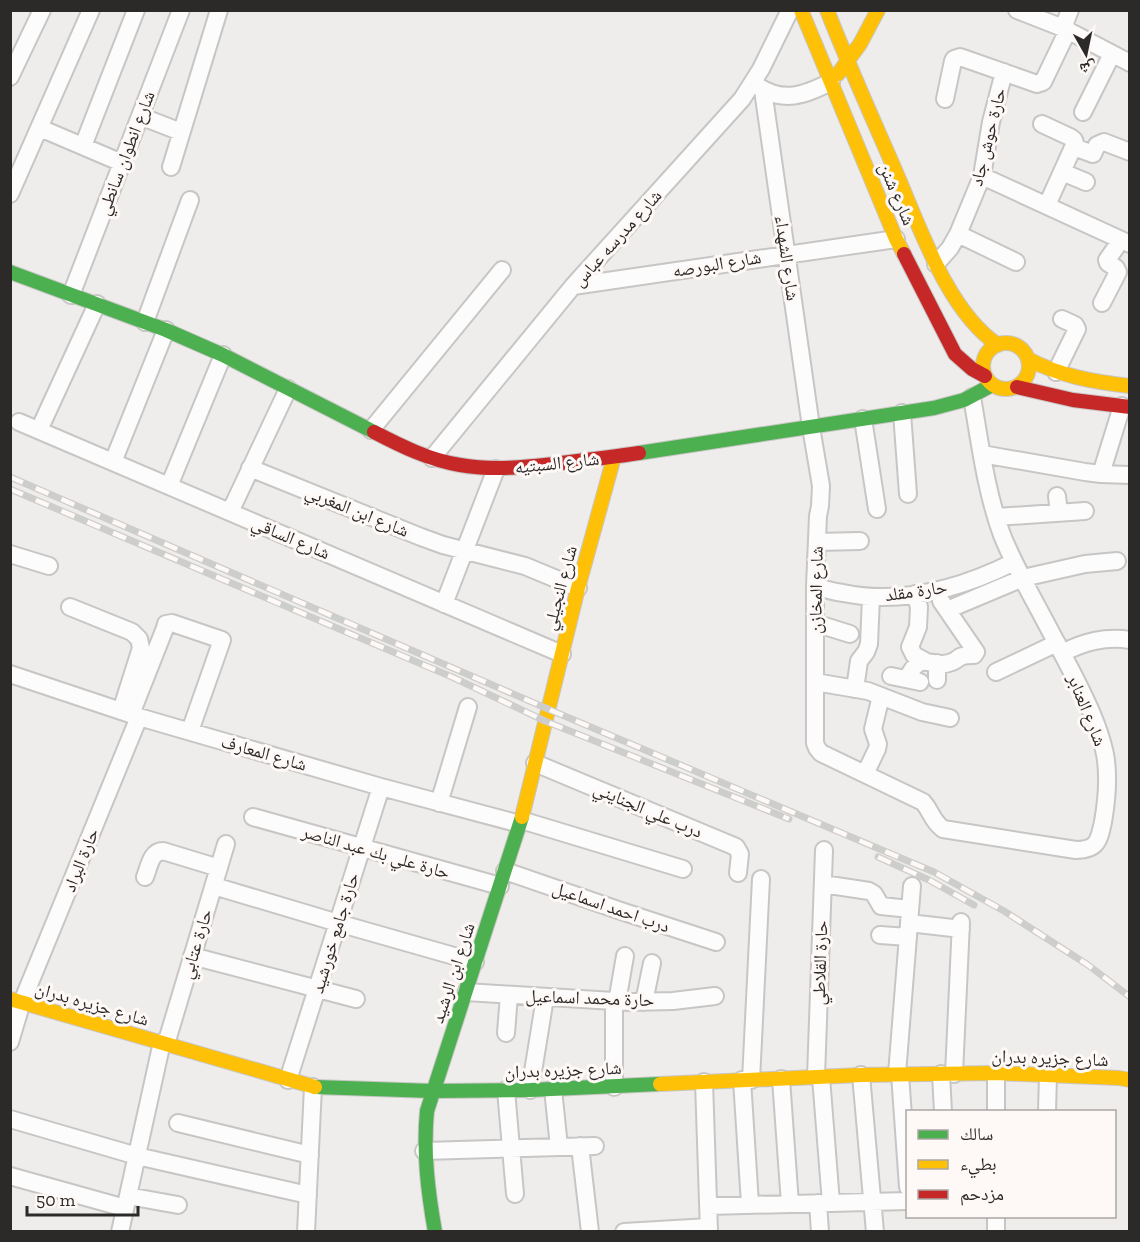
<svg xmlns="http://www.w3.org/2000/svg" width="1140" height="1242" viewBox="0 0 1140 1242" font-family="'Zilla Slab','Noto Naskh Arabic',serif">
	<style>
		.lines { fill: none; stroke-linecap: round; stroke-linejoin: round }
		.street-casing { stroke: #c7c6c4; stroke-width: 20 }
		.fast-casing { stroke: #c7c6c4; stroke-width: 16 }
		.slow-casing { stroke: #c7c6c4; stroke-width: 16 }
		.jam-casing { stroke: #c7c6c4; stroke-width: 16 }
		.street { stroke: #fdfcfc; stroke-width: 16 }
		.fast { stroke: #4caf50; stroke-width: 14 }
		.slow { stroke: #ffc107; stroke-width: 14 }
		.jam { stroke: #c62828; stroke-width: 14 }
		.rail-casing { stroke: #cdcdcc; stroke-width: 7 }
		.rail { stroke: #fef9f7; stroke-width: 4.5; stroke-dasharray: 14; stroke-linecap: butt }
		.labels { text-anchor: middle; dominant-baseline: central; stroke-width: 6; stroke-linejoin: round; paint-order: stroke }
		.street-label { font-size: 18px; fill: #2c2a29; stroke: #fef9f7 }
	</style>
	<rect width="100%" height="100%" fill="#efedeb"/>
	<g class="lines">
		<defs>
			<path id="street" d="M 1017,10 L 1063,28 L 1130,63
				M 1063,28 L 1070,10
				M 10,77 L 42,10
				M 756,85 C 784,104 804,95 831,82
				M 763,90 L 811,427 L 821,486 L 820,506 L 818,516 L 815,586 L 815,743 L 817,748 L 821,753 L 923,802 C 932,812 931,820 943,829 L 1076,850 C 1097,850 1099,841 1103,822 C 1107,799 1109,776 1105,754 C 1099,726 1087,702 1075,678 C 1060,649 1045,621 1030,593 C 1020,574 1010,555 1002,535 C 986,492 980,443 972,397
				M 945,99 L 953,61 L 954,59 L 960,57 L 1037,84 L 1043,82 L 1068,30
				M 1083,112 L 1112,54
				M 140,116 L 181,132
				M 1042,124 L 1070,137 L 1074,140 L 1075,143 L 1047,205
				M 40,128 L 122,163
				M 83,146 L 136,10
				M 1074,147 L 1093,154 L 1097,145 L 1104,142 L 1130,152
				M 171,167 L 219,10
				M 1062,172 L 1086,182
				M 982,176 L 1130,244
				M 10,194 L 91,10
				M 958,234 L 1016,262
				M 936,264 L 950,248 L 958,234 L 982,176 L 991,122 L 1004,72
				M 573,286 L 896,239
				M 71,295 L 181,10
				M 1102,303 L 1118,272 L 1116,268 L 1108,263 L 1107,260 L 1121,240
				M 145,322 L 190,200
				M 1056,372 L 1077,329 L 1075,325 L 1062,319
				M 902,413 L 908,494
				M 863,419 L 877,509
				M 19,422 L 562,654
				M 39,430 L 97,304
				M 371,430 L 502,270
				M 982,454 L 1085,472 L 1101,474 L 1130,475
				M 432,458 L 573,286 L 742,99 L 761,69 L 790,10
				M 113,462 L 166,330
				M 250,468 L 421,537 L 443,545 L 525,566 L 578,588
				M 1101,474 L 1122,406
				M 169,486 L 223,355
				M 1057,496 L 1059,513
				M 230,512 L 288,389
				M 996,517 L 1085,511
				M 817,542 L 860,541
				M 10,554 L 49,566
				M 815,586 C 824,589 833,592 843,593 C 901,605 962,588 1014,562
				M 915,594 L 919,607 L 918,627 L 910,647 L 914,655 L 925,661
				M 444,604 L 496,469
				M 70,607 L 132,632 L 139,639 L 141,648 L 121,711
				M 947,610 L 1023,578 L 1085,564 L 1117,561
				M 815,623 L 850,634
				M 1062,653 C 1084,642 1105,636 1130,640
				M 937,663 L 937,680
				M 996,672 L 1057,643
				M 10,674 L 139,717 L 381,787 L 520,824
				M 891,676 L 920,682
				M 907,679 C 922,647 930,671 952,662 C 955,661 957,659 960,657 C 964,655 969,655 974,655 L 976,652 L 941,601
				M 815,682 L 868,691 L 922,712 L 950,718
				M 855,689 L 859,661 L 866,652 L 869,644 L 871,597
				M 131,714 L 165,628 L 166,624 L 172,623 L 222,640 L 190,731
				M 535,763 L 736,847 L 740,854 L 738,873
				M 865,774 L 877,749 L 878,744 L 873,729 L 881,696
				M 439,803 L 468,707
				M 253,817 L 500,886
				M 521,820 L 683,869
				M 505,871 L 621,911 L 716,942
				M 145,877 C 149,867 151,851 163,851 L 219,868
				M 823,884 L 869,891 L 874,894 L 881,906 L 910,909
				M 214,886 L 338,923 L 475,962
				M 909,923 L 961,929
				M 880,935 L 908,937
				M 192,956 L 356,999
				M 466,992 L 630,1002 L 673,1001 L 715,996
				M 617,1002 L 625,956
				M 644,1002 L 652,963
				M 506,1033 L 509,995
				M 10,1042 L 22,1002 L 139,717
				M 166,1044 L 226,844
				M 897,1074 L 912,886
				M 900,1074 L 908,1187
				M 941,1074 L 943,1112
				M 954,1074 L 961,922
				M 861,1075 L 875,1232
				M 816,1077 L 824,850
				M 821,1077 L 831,1203
				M 781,1079 L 790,1204
				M 288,1080 L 381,787
				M 742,1080 L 750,1204
				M 751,1080 L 761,879
				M 704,1082 L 709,1232
				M 614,1087 L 614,1002
				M 553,1089 L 559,1147
				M 506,1090 L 515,1194
				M 530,1090 L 545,998
				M 996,1112 L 996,1073
				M 1047,1112 L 1048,1075
				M 10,1119 L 137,1156 L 308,1195
				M 178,1123 L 310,1155
				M 580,1146 L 590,1232
				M 424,1151 L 595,1146
				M 10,1176 L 125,1208
				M 128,1196 L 178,1205
				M 818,1203 L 820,1232
				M 709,1206 L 908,1201
				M 120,1232 L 162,1042
				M 306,1232 L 313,1087
				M 624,1232 L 709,1227
				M 996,1232 L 996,1216"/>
			<path id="fast" d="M 10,272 L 166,330 L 223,355 L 374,432
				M 639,453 L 934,408 L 964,400 L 992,385
				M 315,1087 L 432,1091 L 530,1090 L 660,1084
				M 435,1232 C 428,1192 423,1152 427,1111 L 522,817"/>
			<path id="slow" d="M 801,10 L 896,239 L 904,254
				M 827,10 C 848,64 872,117 895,170 C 919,225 947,311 998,345
				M 838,74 L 860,44 L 878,10
				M983 366a23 23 0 1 1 46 0a23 23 0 1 1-46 0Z
				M 1028,359 C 1060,376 1094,382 1130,386
				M 522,817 L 578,588 L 614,457
				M 10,999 L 315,1087
				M 660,1084 L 861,1075 L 996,1073 L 1119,1078 L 1130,1080"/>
			<path id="jam" d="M 904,254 L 955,354 L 972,369 L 985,376
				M 1017,387 L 1073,400 L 1130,407
				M 374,432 C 401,446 429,460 460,465 C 494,471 527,467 561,463 C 587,460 613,457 639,453"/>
		</defs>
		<use href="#street" class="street-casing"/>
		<use href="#fast" class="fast-casing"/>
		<use href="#slow" class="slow-casing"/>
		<use href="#jam" class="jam-casing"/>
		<use href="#street" class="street"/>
		<use href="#fast" class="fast"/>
		<use href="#slow" class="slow"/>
		<use href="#jam" class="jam"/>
		<defs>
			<path id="rail" d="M 10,477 L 548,709 L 934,872 L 1004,911 L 1088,965 L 1130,997
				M 10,489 L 452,677 L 545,721 L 789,819
				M 878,857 L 929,880 L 974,905"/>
		</defs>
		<use href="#rail" class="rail-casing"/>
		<use href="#rail" class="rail"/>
	</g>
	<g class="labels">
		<g class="street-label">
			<text transform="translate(988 137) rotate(-76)">حارة حوش جاد</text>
			<text transform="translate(126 153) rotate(-69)">شارع انطوان سانطي</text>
			<text transform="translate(897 194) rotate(67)">شارع شنن</text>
			<text transform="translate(617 238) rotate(-48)">شارع مدرسه عباس</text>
			<text transform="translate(787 258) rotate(82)">شارع الشهداء</text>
			<text transform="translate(717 264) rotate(-9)">شارع البورصه</text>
			<text transform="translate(557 463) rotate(-6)">شارع السبتيه</text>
			<text transform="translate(357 511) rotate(22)">شارع ابن المغربي</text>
			<text transform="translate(291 538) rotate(23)">شارع الساقي</text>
			<text transform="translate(560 588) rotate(-75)">شارع النجيلي</text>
			<text transform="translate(816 590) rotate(-89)">شارع المخازن</text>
			<text transform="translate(916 591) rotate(-8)">حارة مقلد</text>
			<text transform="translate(1087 710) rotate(68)">شارع العنابر</text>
			<text transform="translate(264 753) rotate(16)">شارع المعارف</text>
			<text transform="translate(648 810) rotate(23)">درب علي الجنايني</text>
			<text transform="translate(376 852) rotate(16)">حارة علي بك عبد الناصر</text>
			<text transform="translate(81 860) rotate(-68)">حارة البراد</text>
			<text transform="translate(611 907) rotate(19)">درب احمد اسماعيل</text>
			<text transform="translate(335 933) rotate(-73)">حارة جامع خورشيد</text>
			<text transform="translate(196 944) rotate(-73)">حارة عتابي</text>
			<text transform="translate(820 963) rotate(-88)">حارة القلاطي</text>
			<text transform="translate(453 973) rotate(-72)">شارع ابن الرشيد</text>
			<text transform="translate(590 998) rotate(2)">حارة محمد اسماعيل</text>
			<text transform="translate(92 1004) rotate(16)">شارع جزيره بدران</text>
			<text transform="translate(1050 1058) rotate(2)">شارع جزيره بدران</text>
			<text transform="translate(563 1070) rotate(-2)">شارع جزيره بدران</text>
		</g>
	</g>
	<rect width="1140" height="1242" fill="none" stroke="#2c2a29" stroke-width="24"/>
	<rect x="906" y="1110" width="210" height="108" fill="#fef9f7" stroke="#aaa6a5" stroke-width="1.5"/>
	<rect x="918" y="1130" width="30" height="9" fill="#4caf50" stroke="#aaa6a5" stroke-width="1.5"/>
	<text x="960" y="1140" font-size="18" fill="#2c2a29">سالك</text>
	<rect x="918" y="1160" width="30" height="9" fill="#ffc107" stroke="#aaa6a5" stroke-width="1.5"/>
	<text x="960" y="1170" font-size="18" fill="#2c2a29">بطيء</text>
	<rect x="918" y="1190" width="30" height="9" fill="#c62828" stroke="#aaa6a5" stroke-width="1.5"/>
	<text x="960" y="1200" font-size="18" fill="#2c2a29">مزدحم</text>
	<g transform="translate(1086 54) rotate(171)" stroke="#fef9f7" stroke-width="4.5" paint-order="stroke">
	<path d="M0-4.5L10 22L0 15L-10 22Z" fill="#2c2a29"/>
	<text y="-9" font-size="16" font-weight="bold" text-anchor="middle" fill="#2c2a29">ش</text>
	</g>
	<path d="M27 1206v9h111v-9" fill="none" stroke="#2c2a29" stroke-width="3"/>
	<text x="36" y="1206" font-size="18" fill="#2c2a29" stroke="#fef9f7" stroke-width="4.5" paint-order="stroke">50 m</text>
</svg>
